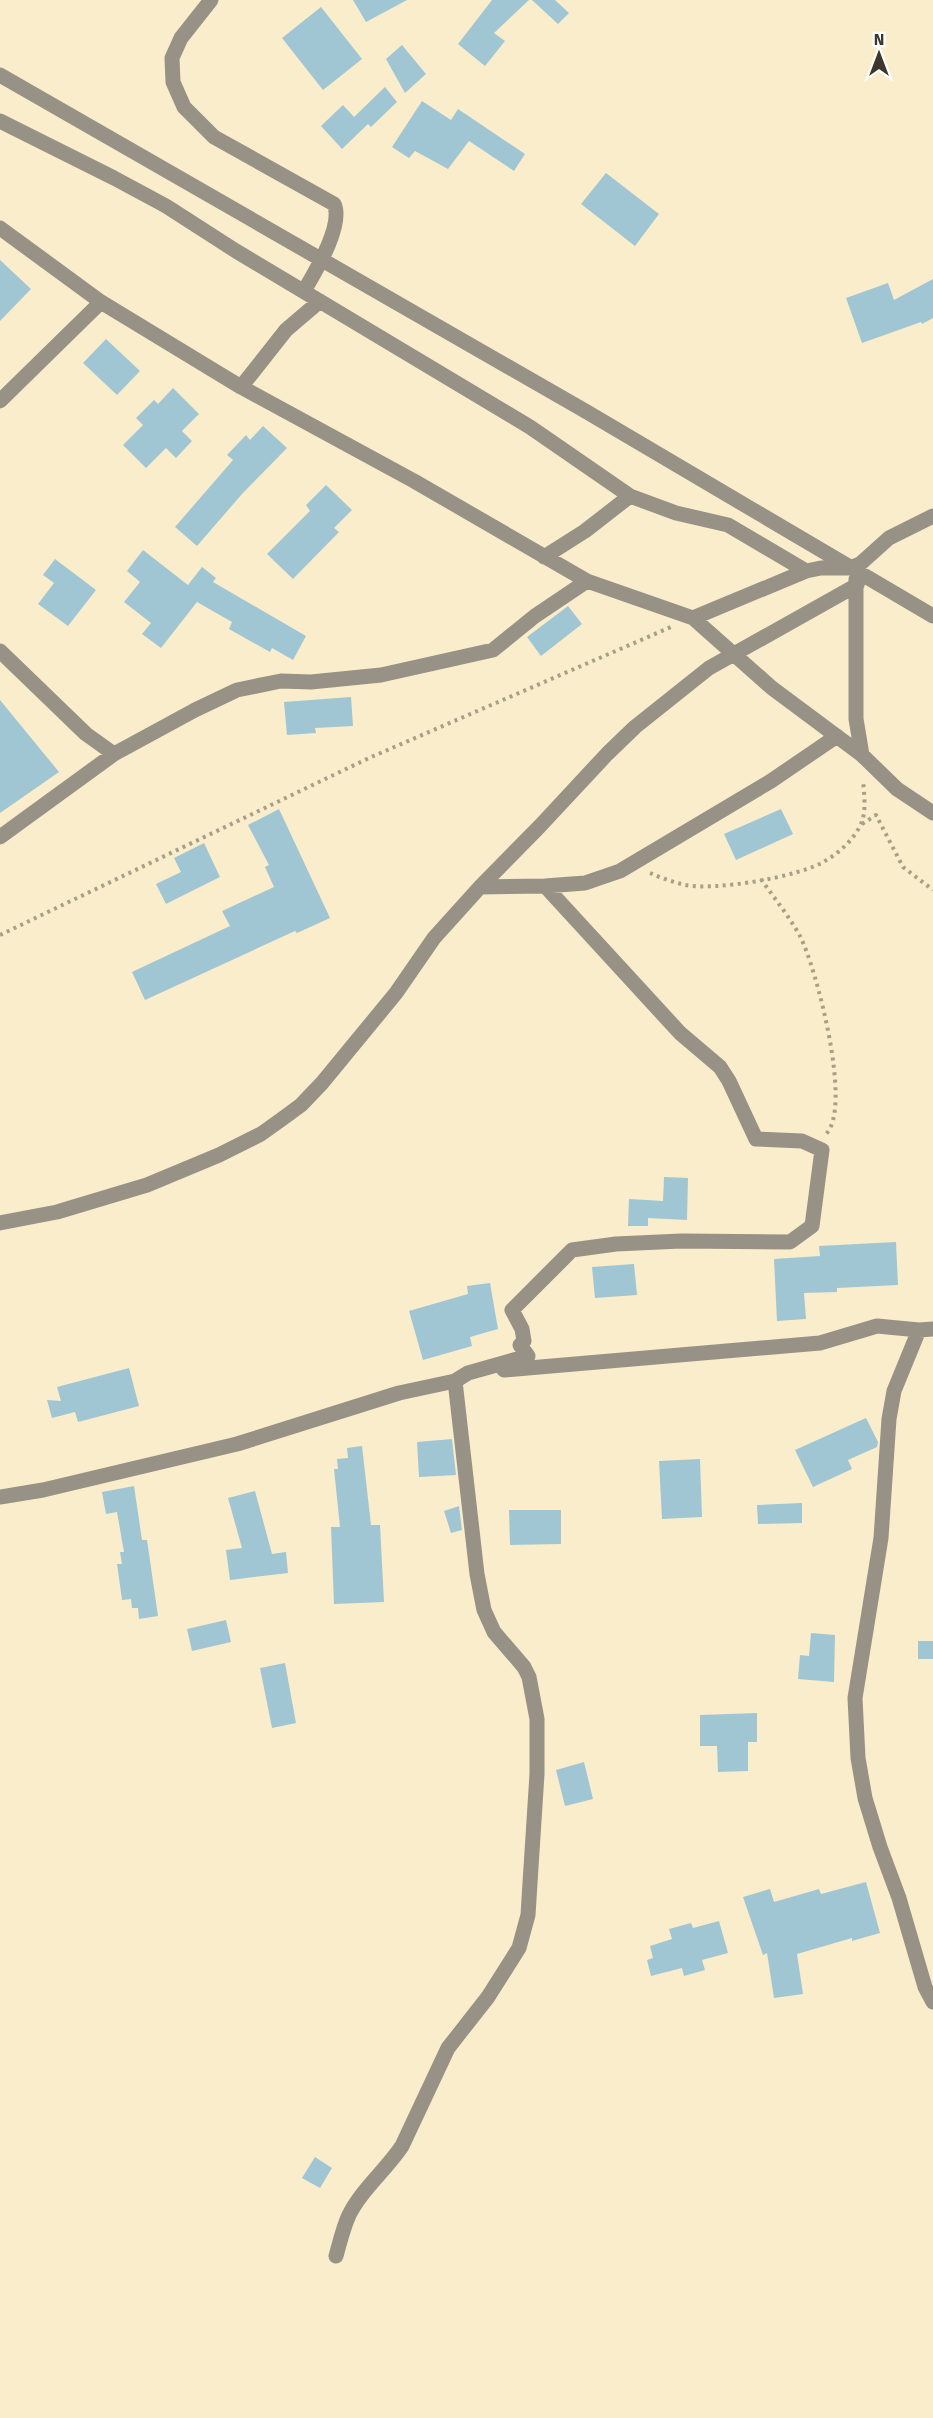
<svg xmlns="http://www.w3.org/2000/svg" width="933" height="2418" viewBox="0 0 933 2418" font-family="'Fira Sans',sans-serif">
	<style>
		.building { fill: #a0c6d3 }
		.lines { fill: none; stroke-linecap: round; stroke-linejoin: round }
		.path { stroke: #a89f86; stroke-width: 4; stroke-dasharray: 3 4.5; stroke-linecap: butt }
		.minor { stroke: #979285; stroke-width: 15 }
	</style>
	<rect width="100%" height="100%" fill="#f9edcc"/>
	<path class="building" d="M 353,0 L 407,0 L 366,22 Z
		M 492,0 L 529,0 L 494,33 L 505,41 L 485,66 L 458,44 Z
		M 532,0 L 555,0 L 569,13 L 558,24 Z
		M 321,7 L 362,59 L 323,90 L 282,38 Z
		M 402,45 L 426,74 L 405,93 L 386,59 Z
		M 385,87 L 397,102 L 371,127 L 368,124 L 342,149 L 321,126 L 343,105 L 354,117 Z
		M 422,101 L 451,120 L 458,109 L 525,154 L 514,171 L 469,141 L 448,169 L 415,151 L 409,158 L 392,147 Z
		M 606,173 L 659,214 L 635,246 L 581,204 Z
		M 0,260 L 31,289 L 0,321 Z
		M 933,279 L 933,318 L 922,324 L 921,322 L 862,343 L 846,298 L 888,283 L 894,300 Z
		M 106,339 L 140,371 L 117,395 L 83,363 Z
		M 173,388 L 199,414 L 182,431 L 192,441 L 176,458 L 166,448 L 146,468 L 123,445 L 143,425 L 136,418 L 154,400 L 158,404 Z
		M 263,426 L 287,448 L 242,494 L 197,546 L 175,527 L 233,460 L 227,455 L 246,435 L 250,440 Z
		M 326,485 L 352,510 L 334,528 L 339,532 L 293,579 L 267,554 L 310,511 L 306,505 Z
		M 143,550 L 188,585 L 202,567 L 216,578 L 213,582 L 306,636 L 293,660 L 272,648 L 270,652 L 229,629 L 232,622 L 197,602 L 161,648 L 142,634 L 151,623 L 124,602 L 140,582 L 127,571 Z
		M 55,559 L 96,590 L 68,626 L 38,604 L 54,583 L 43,575 Z
		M 568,606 L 582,624 L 541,656 L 527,637 Z
		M 351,697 L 353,726 L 315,728 L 316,733 L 287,735 L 284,702 Z
		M 0,700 L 59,772 L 0,813 Z
		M 279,809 L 330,918 L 297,933 L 295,931 L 145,1000 L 132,972 L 230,926 L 222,911 L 274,887 L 265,867 L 269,865 L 248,825 Z
		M 781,809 L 793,834 L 736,860 L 724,834 Z
		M 204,843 L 220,877 L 166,904 L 156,884 L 181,872 L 174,858 Z
		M 664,1177 L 688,1178 L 687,1220 L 648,1218 L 648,1226 L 628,1226 L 629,1199 L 663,1201 Z
		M 896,1242 L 898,1285 L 837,1288 L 837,1292 L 804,1293 L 806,1319 L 777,1321 L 774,1259 L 820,1256 L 819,1246 Z
		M 634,1264 L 637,1295 L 595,1298 L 592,1267 Z
		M 490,1283 L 498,1329 L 470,1337 L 472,1346 L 423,1360 L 409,1311 L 468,1294 L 467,1286 Z
		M 129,1368 L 139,1406 L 78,1422 L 75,1412 L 52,1418 L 47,1400 L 61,1401 L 57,1387 Z
		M 866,1418 L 878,1442 L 877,1447 L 848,1460 L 852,1469 L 813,1487 L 795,1450 Z
		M 452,1439 L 456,1475 L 419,1477 L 417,1442 Z
		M 362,1446 L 371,1525 L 380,1525 L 384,1602 L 334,1604 L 331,1527 L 340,1527 L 334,1469 L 338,1469 L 337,1459 L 348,1458 L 347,1448 Z
		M 700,1459 L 702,1517 L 662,1519 L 659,1461 Z
		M 134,1486 L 142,1540 L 147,1540 L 158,1616 L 139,1619 L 138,1608 L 132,1608 L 131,1599 L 122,1600 L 117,1564 L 122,1564 L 120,1552 L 124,1552 L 117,1512 L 106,1514 L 102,1492 Z
		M 255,1491 L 272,1554 L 286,1552 L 288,1573 L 230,1580 L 226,1550 L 242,1548 L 228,1498 Z
		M 802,1503 L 802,1523 L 758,1524 L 757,1505 Z
		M 459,1506 L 462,1530 L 451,1533 L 444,1511 Z
		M 509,1510 L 561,1510 L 561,1544 L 510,1545 Z
		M 226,1620 L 231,1642 L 192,1651 L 187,1629 Z
		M 811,1633 L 835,1635 L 834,1682 L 798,1679 L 800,1655 L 809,1656 Z
		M 918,1641 L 933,1641 L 933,1659 L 918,1659 Z
		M 285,1663 L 296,1723 L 272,1728 L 260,1668 Z
		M 757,1713 L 757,1742 L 748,1742 L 748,1771 L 718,1772 L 717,1746 L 700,1746 L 700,1715 Z
		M 584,1762 L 593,1799 L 565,1806 L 556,1770 Z
		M 866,1882 L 880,1933 L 852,1941 L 852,1938 L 797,1954 L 803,1994 L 774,1998 L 767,1953 L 763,1955 L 743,1897 L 770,1889 L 774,1902 L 819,1889 L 821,1894 Z
		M 719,1921 L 728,1953 L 702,1960 L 705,1970 L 684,1976 L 682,1968 L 651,1976 L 647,1960 L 653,1958 L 650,1946 L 672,1939 L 669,1929 L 691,1923 L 693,1928 Z
		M 315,2157 L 332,2168 L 320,2188 L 302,2178 Z"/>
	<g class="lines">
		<path class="path" d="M 862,824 L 876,815 L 903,867 L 933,890
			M 650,873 C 661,878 673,882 685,885 C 715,891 799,877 825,861 C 839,853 853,840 860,826 C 867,813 864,794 863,780
			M 761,879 C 774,898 789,916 800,936 C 816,967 854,1110 825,1135
			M 0,935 L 369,758 L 671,627"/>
		<path class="minor" d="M 211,0 L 181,38 L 172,58 L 173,82 L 184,107 L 214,137 L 334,204 C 344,225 315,272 304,291
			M 0,75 L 587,412 L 933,616
			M 0,121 L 114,178 L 166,206 L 236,251 L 530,427 L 630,496 L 676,513 L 728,525 L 806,571
			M 0,228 L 101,302 L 241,387
			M 320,301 L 286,330 L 241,387 L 414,481 L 587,581 L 693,618 L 772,688 L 862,755 L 897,789 L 933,813
			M 0,401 L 101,302
			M 544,557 L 585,531 L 630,496
			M 856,579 L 856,719 L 862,755
			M 693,618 L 806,571 L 821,568 L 850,568 L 860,564 L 889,538 L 933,516
			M 0,651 L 86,734 L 114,754
			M 0,837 L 114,754 L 195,710 L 237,690 L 281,681 L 311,682 L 381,675 L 493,650 L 535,616 L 587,581
			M 480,887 L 545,886 L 585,883 L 620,871 L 771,781 L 837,736
			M 0,1223 L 57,1212 L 147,1185 L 219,1155 L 261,1134 L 282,1119 L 301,1105 L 322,1083 L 396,993 L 434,938 L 480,887 L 540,826 L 607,754 L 635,727 L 709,668 L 857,585
			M 919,1330 L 894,1391 L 889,1419 L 881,1538 L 855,1698 L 858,1758 L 865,1798 L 880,1847 L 899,1898 L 925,1987 L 933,2002
			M 504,1370 L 820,1343 L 877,1326 L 919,1330 L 933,1329
			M 0,1497 L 43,1490 L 237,1444 L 399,1393 L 455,1381 L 468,1373 L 528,1356 L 520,1345 L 524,1341 L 522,1329 L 512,1310 L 572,1250 L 616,1244 L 681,1241 L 790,1242 L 812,1226 L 822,1150 L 802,1141 L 756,1139 L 729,1081 L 720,1067 L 680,1033 L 545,886
			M 336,2256 C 340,2242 343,2228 349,2215 C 362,2189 386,2170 402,2146 L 448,2048 L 488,1997 L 519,1948 L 528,1915 L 530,1883 L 537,1774 L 537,1719 L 529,1677 L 524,1667 L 494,1632 L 484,1610 L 477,1574 L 455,1381"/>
	</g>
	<g transform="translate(879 54)" stroke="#ffffff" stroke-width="4.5" paint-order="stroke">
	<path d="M0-4.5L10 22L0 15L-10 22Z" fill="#3c372a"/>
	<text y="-9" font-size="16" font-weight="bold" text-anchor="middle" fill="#3c372a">N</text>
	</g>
</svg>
